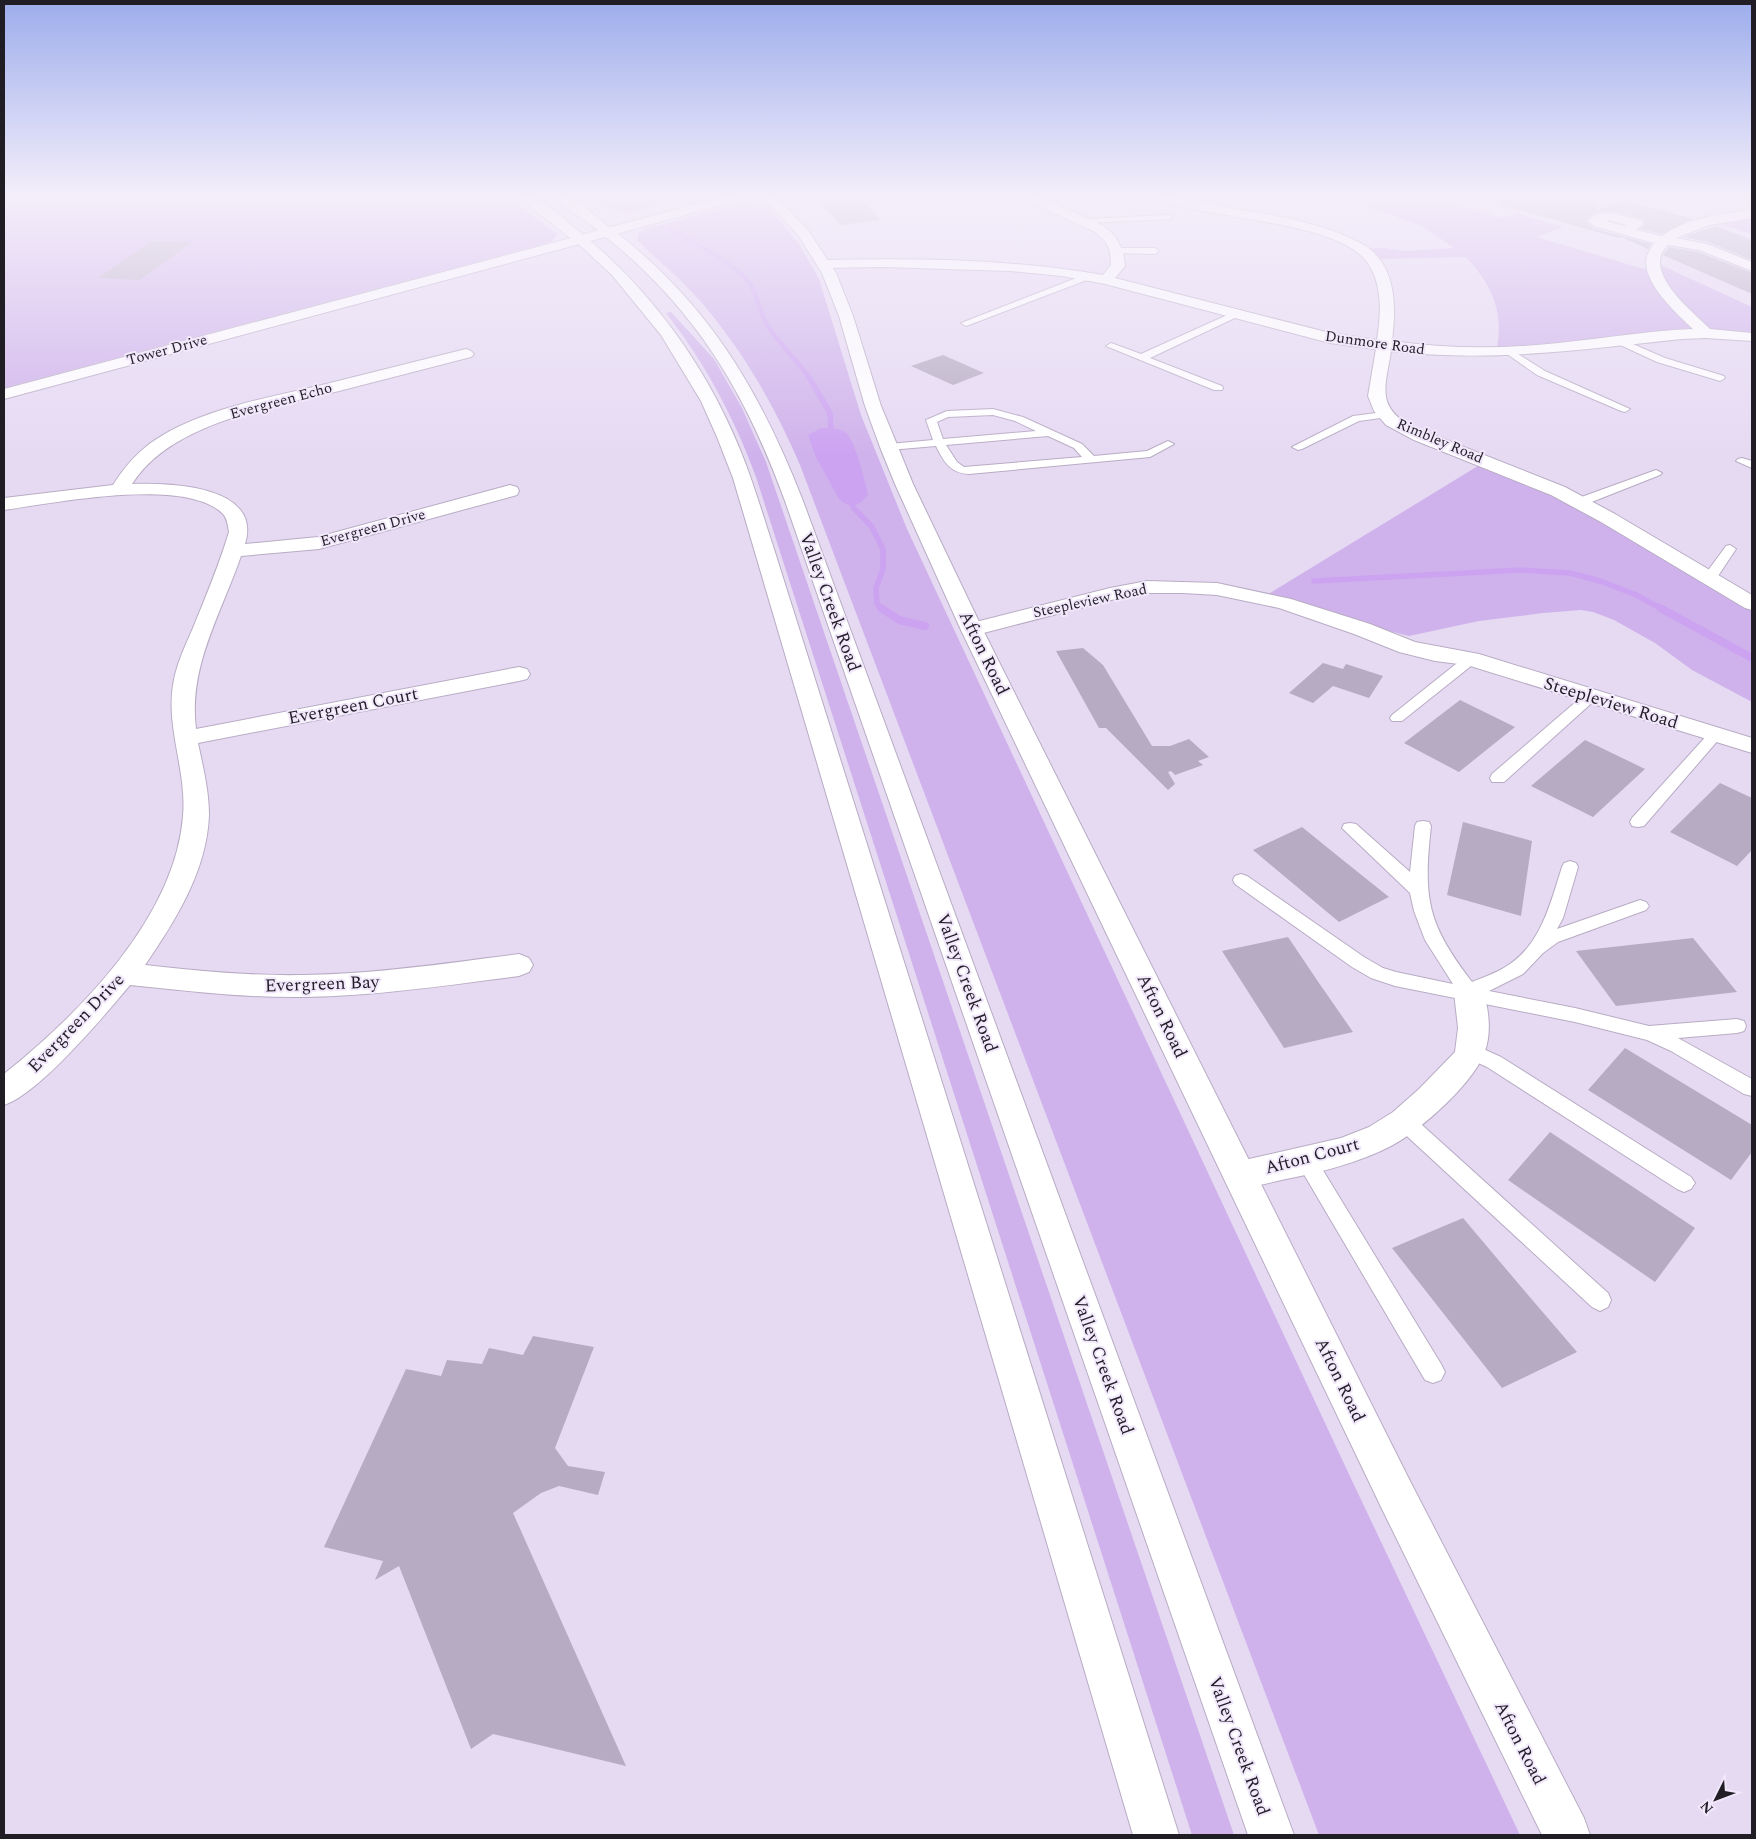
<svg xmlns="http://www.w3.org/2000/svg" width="1756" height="1839" viewBox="0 0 1756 1839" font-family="Spectral,serif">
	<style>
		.green { fill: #cfb2eb }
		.water { fill: #cca3f1 }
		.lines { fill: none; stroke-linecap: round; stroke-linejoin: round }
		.stream-far2 { stroke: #cca3f1; stroke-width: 4.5 }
		.stream-far1 { stroke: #cca3f1; stroke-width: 5.5 }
		.stream { stroke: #cca3f1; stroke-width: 8 }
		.building { fill: #b6abc2 }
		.service-casing { stroke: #b8acc4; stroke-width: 2 }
		.minor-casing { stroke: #b8acc4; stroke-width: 2 }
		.tertiary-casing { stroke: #b8acc4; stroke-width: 2 }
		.secondary-casing { stroke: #b8acc4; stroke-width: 2 }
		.service { fill: #fff; fill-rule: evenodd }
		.minor { fill: #fff; fill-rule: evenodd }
		.tertiary { fill: #fff; fill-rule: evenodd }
		.secondary { fill: #fff; fill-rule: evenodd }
		.labels { text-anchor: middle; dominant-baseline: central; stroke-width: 4; stroke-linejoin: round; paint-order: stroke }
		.far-street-label { font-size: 15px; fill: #211d25; stroke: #f2e8fc }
		.street-label { font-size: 18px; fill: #211d25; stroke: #f2e8fc }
	</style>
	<rect width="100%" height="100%" fill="#e6daf3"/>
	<path class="green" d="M 4,197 L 507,197 L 557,234 L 552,241 L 540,245 L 4,388 Z
		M 584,197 L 695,197 L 627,213 L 609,208 Z
		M 1390,197 L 1433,197 L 1502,218 L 1517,213 L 1563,227 L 1536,237 L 1654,272 L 1652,261 L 1752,307 L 1752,337 L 1738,335 L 1496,352 C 1505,313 1492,285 1466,257 L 1372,259 L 1361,249 L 1384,248 L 1406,251 L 1454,248 L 1422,226 L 1363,205 Z
		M 746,204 L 768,207 L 799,244 L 819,279 L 861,415 L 907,529 L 1347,1470 L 1520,1835 L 1319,1835 L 800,465 C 773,402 737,340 690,290 C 673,272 654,257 637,240 L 639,233 L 645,229 L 734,205 Z
		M 1752,214 L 1752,234 L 1709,221 Z
		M 671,312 L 714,359 L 742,408 L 766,462 L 1234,1835 L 1192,1835 L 756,477 C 734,417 705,363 666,313 Z
		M 1486,461 L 1533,480 L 1752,604 L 1752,702 L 1692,670 L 1655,643 L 1614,620 L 1593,612 L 1581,610 L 1543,613 L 1479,621 L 1409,636 L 1262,598 Z"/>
	<path class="water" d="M 821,428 C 828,428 839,428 845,432 C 855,439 865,482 868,495 C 858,506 851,510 839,499 L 816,457 L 808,435 Z"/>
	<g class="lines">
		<path class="stream-far2" d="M 670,230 C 691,240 744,268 753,289 C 759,302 761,317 769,328 C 781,345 796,360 808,376"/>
		<path class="stream-far1" d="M 807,374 L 830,413 L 831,429
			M 853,507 L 872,527 L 883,549 L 883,569 L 876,588 L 877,604 L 882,609
			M 1314,581 L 1521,570 L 1570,573 L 1603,582 L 1636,595 L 1662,609"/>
		<path class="stream" d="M 881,608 L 899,620 L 925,626
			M 1660,608 L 1752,658"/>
	</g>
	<path class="building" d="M 817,197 L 859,197 L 881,220 L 840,225 Z
		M 1499,197 L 1595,197 L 1597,210 L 1618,202 L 1623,204 L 1629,202 L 1693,219 L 1662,234 L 1640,229 L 1645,224 L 1642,219 L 1614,212 L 1599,212 L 1592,215 L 1586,221 L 1593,228 L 1651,244 L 1648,249 L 1621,237 L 1618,238 L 1498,204 Z
		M 1716,226 L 1752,240 L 1752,260 L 1708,242 L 1683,237 Z
		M 152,241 L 192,242 L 140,280 L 98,278 Z
		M 1669,247 L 1698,252 L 1752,273 L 1752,294 L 1663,255 Z
		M 943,355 L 984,373 L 953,385 L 911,366 Z
		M 1083,648 L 1103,665 L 1152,746 L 1170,746 L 1189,739 L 1209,757 L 1198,761 L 1203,765 L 1175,775 L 1171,771 L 1168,772 L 1175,784 L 1168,790 L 1106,728 L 1099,728 L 1056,651 Z
		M 1323,663 L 1343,669 L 1346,664 L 1383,676 L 1369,698 L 1333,686 L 1313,703 L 1289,693 Z
		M 1460,700 L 1515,727 L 1459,772 L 1404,743 Z
		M 1585,740 L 1645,769 L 1593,817 L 1531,786 Z
		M 1720,783 L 1752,798 L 1752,850 L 1737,866 L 1670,832 Z
		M 1463,822 L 1532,841 L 1521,916 L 1447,895 Z
		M 1302,827 L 1344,861 L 1389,897 L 1339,922 L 1253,850 Z
		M 1288,937 L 1319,983 L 1353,1032 L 1284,1048 L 1222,951 Z
		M 1693,938 L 1737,992 L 1616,1006 L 1576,951 Z
		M 1625,1048 L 1752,1125 L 1752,1152 L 1731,1180 L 1588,1090 Z
		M 1550,1132 L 1695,1228 L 1655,1282 L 1508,1180 Z
		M 1463,1218 L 1517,1282 L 1577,1352 L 1502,1388 L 1392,1248 Z
		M 533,1336 L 594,1347 L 555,1448 L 568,1466 L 605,1472 L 598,1495 L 559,1486 L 541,1493 L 513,1513 L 626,1766 L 493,1734 L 471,1749 L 399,1566 L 375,1580 L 383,1561 L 324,1547 L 406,1369 L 441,1376 L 447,1360 L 482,1364 L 489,1348 L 523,1355 Z"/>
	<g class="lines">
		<defs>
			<path id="service" d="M 1168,215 L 1171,215 L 1171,219 L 1087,223 L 1083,221 L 1087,219 Z
				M 1116,248 L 1155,248 L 1159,251 L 1155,254 L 1113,253 L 1112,251 Z
				M 1089,273 L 1093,276 L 1092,278 L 969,325 L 966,326 L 961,323 Z
				M 1236,311 L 1239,312 L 1239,316 L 1150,358 L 1222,386 L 1223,388 L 1222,390 L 1214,390 L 1106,346 L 1111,343 L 1141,354 Z
				M 1619,338 L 1665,358 L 1724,376 L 1725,378 L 1720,381 L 1657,362 L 1616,343 L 1614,341 Z
				M 1510,349 L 1545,371 L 1630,409 L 1625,412 L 1621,411 L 1537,375 L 1507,354 L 1505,352 Z
				M 993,409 L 1023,417 L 1082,444 L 1094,456 L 1147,451 L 1168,441 L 1174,444 L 1150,457 L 969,474 C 950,473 944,462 936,446 L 889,450 L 883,447 L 889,444 L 933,440 L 926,420 L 947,411 ZM 993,415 L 1015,421 L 1036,431 L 943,439 L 937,422 L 948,417 ZM 1048,436 L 1074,448 L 1082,457 L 964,467 L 957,462 L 946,445 Z
				M 1384,412 L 1389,415 L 1388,417 L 1359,421 L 1302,449 L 1298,450 L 1292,447 L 1353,416 Z
				M 1742,458 L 1752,461 L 1752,468 L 1736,461 L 1738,459 Z
				M 1656,470 L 1662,473 L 1660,475 L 1584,505 L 1580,506 L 1574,502 L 1576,499 Z
				M 1730,545 L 1736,549 L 1714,582 L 1704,582 L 1703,579 L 1704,576 L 1726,546 Z
				M 1471,655 L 1476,656 L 1478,659 L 1476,662 L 1402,721 L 1392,721 L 1390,718 L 1392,715 L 1466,656 Z
				M 1590,693 L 1595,694 L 1597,697 L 1595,700 L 1504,782 L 1492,782 L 1490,778 L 1492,774 L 1585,694 Z
				M 1715,730 L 1720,732 L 1723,735 L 1720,738 L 1644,826 L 1638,827 L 1632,826 L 1630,822 L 1632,818 L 1710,732 Z
				M 1423,821 L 1429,822 L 1431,826 C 1423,899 1427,923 1472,982 C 1484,977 1499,972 1510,964 C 1542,942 1551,901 1562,867 L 1564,863 L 1570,861 L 1576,863 L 1578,867 L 1563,918 L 1557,929 L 1640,900 L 1646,902 L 1649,906 L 1646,910 L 1558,942 L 1543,953 L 1523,974 L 1489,991 L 1575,1008 L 1649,1026 L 1737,1019 L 1744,1021 L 1746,1026 L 1744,1031 L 1737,1033 L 1678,1038 L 1752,1079 L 1752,1096 L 1744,1094 L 1671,1051 L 1647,1040 L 1575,1022 L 1395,986 L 1371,978 L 1352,967 L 1235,884 L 1233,880 L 1235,876 L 1241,874 L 1247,876 L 1364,957 L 1383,968 L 1396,972 L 1453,984 L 1425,940 L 1414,911 L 1410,893 L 1342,828 L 1344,824 L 1350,823 L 1356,824 L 1410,872 L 1415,826 L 1417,822 Z
				M 1470,1043 L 1501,1057 L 1691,1177 L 1695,1183 L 1691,1189 L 1684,1192 L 1677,1189 L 1487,1067 L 1463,1056 L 1460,1051 L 1463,1046 Z
				M 1404,1113 L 1411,1115 L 1608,1293 L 1611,1300 L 1608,1307 L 1600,1311 L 1592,1307 L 1397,1127 L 1394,1121 L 1397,1115 Z
				M 1306,1151 L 1313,1154 L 1441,1364 L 1445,1372 L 1441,1380 L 1433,1383 L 1425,1380 L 1299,1166 L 1296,1160 L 1299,1154 Z"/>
			<path id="minor" d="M 1026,197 L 1040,197 L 1104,226 L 1115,236 L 1123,251 L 1125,266 L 1115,278 L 1330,333 L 1377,340 C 1381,314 1383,284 1367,262 C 1342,228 1247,220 1208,212 C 1192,209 1176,204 1160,200 L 1158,197 C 1184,195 1211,205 1236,209 C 1270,215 1304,220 1336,232 C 1346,236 1358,241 1367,247 C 1397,268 1396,309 1392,341 C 1440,348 1489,349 1537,345 C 1589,341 1641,331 1693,329 C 1677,314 1640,281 1647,256 C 1648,252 1652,246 1654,243 L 1594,226 L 1588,221 C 1601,206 1625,217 1642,221 L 1643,224 L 1636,230 L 1662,236 C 1686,218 1723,213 1752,210 L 1752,218 L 1709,225 L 1676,238 L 1707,244 L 1752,262 L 1752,271 L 1699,250 L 1668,245 C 1640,271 1693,312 1710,329 L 1752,333 L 1752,341 L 1706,338 L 1682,339 C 1585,349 1489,363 1391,351 C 1386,385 1375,406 1411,426 L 1565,487 L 1615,514 L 1752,595 L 1752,610 L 1745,608 L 1601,522 L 1551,495 L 1414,440 L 1386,425 L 1374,411 L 1368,396 L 1376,349 L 1330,343 L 1105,284 L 1062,276 L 1010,271 L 883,267 L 824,268 L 817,264 L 824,260 C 917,258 1011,259 1103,275 L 1111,265 L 1110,251 L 1105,241 L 1095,232 L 1039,206 ZM 1609,220 L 1626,225 L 1624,226 L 1606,221 Z
				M 582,235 L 589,239 L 587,242 L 4,399 L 4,389 Z
				M 466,349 L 471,351 L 474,354 L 471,357 C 427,368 383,380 339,391 C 272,407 171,422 132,484 C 169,483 263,485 245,544 L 318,537 L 510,485 L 517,487 L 519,491 L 517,495 L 319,549 L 241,556 C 221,614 188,667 196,729 L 519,667 L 527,669 L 530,674 L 527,679 L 519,681 L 198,743 C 203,767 209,791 209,815 C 207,871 175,921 145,965 C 198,971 251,976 304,975 C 376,974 448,963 519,954 L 529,958 L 533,965 L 529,972 L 519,976 C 448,985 376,996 304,997 C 246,998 188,991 130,985 C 105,1015 39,1094 4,1105 L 4,1074 C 79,1014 175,918 183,816 C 187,772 166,729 173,685 C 176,665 185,646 193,628 C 206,596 219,565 229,532 C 228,526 227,518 223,514 C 186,476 54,503 4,510 L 4,498 L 113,485 C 123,469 133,457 148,445 C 195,410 267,398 322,385 C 370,373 418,361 466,349 Z
				M 1147,581 L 1217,583 L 1291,599 L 1370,624 L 1415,642 L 1479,654 L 1752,738 L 1752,753 L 1467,665 L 1435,661 L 1399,652 L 1354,634 L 1279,608 L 1217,595 L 1183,593 L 1147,593 L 1111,600 L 972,636 L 964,635 L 961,630 L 964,625 L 1110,588 Z
				M 1469,981 L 1479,984 C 1489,1001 1492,1032 1485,1051 C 1475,1082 1420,1131 1391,1146 C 1358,1163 1322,1172 1286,1179 C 1267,1183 1246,1191 1227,1184 L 1223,1174 L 1227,1164 L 1341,1138 L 1369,1127 L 1393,1112 L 1419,1089 L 1455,1052 L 1458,1028 L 1454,992 L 1459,984 Z"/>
			<path id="tertiary" d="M 723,197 L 742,197 L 740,200 L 587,242 L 582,243 L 575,239 L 577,236 Z
				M 763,197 L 776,197 L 808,230 L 836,273 L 853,316 L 881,406 L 898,447 L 913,484 L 983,630 L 1410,1481 L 1584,1818 L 1590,1835 L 1542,1835 L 1382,1509 L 961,630 L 895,484 L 880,447 L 865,406 L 839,316 L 822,273 L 798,235 Z"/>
			<path id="secondary" d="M 518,197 C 522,197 529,196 533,197 C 548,204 563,218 576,229 C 649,287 706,365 741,452 C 754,484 763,516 774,549 L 1179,1835 L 1133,1835 L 754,549 L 733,478 L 717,437 L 701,401 L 661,335 L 612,275 L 583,248 Z
				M 553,197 C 557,197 564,196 568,197 C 582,203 596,217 608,226 C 706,300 759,388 803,501 L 1294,1835 L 1248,1835 L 785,501 C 750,406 709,330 633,260 C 617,246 601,232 583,219 C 574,212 560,206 553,197 Z"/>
		</defs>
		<use href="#service" class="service-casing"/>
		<use href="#minor" class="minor-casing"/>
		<use href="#tertiary" class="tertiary-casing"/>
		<use href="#secondary" class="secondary-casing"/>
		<use href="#service" class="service"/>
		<use href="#minor" class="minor"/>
		<use href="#tertiary" class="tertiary"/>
		<use href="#secondary" class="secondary"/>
	</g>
	<linearGradient id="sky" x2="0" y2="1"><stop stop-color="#9dadec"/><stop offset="0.43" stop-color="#f4eefa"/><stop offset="1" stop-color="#f4eefa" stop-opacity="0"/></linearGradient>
	<rect width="1756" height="454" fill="url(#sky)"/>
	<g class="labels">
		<g class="far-street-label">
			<text transform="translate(1375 343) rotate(8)">Dunmore Road</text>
			<text transform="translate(167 350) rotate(-15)">Tower Drive</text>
			<text transform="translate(281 401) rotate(-15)">Evergreen Echo</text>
			<text transform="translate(1440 441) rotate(23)">Rimbley Road</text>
			<text transform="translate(373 528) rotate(-15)">Evergreen Drive</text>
			<text transform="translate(1090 601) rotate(-12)">Steepleview Road</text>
		</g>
		<g class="street-label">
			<text transform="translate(830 602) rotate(70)">Valley Creek Road</text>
			<text transform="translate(984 653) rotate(64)">Afton Road</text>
			<text transform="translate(1611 703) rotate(17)">Steepleview Road</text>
			<text transform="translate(353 706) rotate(-11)">Evergreen Court</text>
			<text transform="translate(967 983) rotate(70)">Valley Creek Road</text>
			<text transform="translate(322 984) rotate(-2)">Evergreen Bay</text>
			<text transform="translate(1162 1016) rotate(64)">Afton Road</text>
			<text transform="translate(76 1023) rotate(-46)">Evergreen Drive</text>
			<text transform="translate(1312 1156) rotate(-15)">Afton Court</text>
			<text transform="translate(1103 1365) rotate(70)">Valley Creek Road</text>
			<text transform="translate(1340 1380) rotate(64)">Afton Road</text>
			<text transform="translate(1520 1743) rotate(63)">Afton Road</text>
			<text transform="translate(1239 1746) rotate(70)">Valley Creek Road</text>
		</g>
	</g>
	<rect width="1756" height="1839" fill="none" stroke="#211d25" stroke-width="10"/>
	<g transform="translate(1716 1799) rotate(228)" stroke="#f2e8fc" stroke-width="4" paint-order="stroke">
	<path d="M0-4L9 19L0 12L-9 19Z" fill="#211d25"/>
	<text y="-8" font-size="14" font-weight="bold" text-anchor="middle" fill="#211d25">N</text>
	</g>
</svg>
